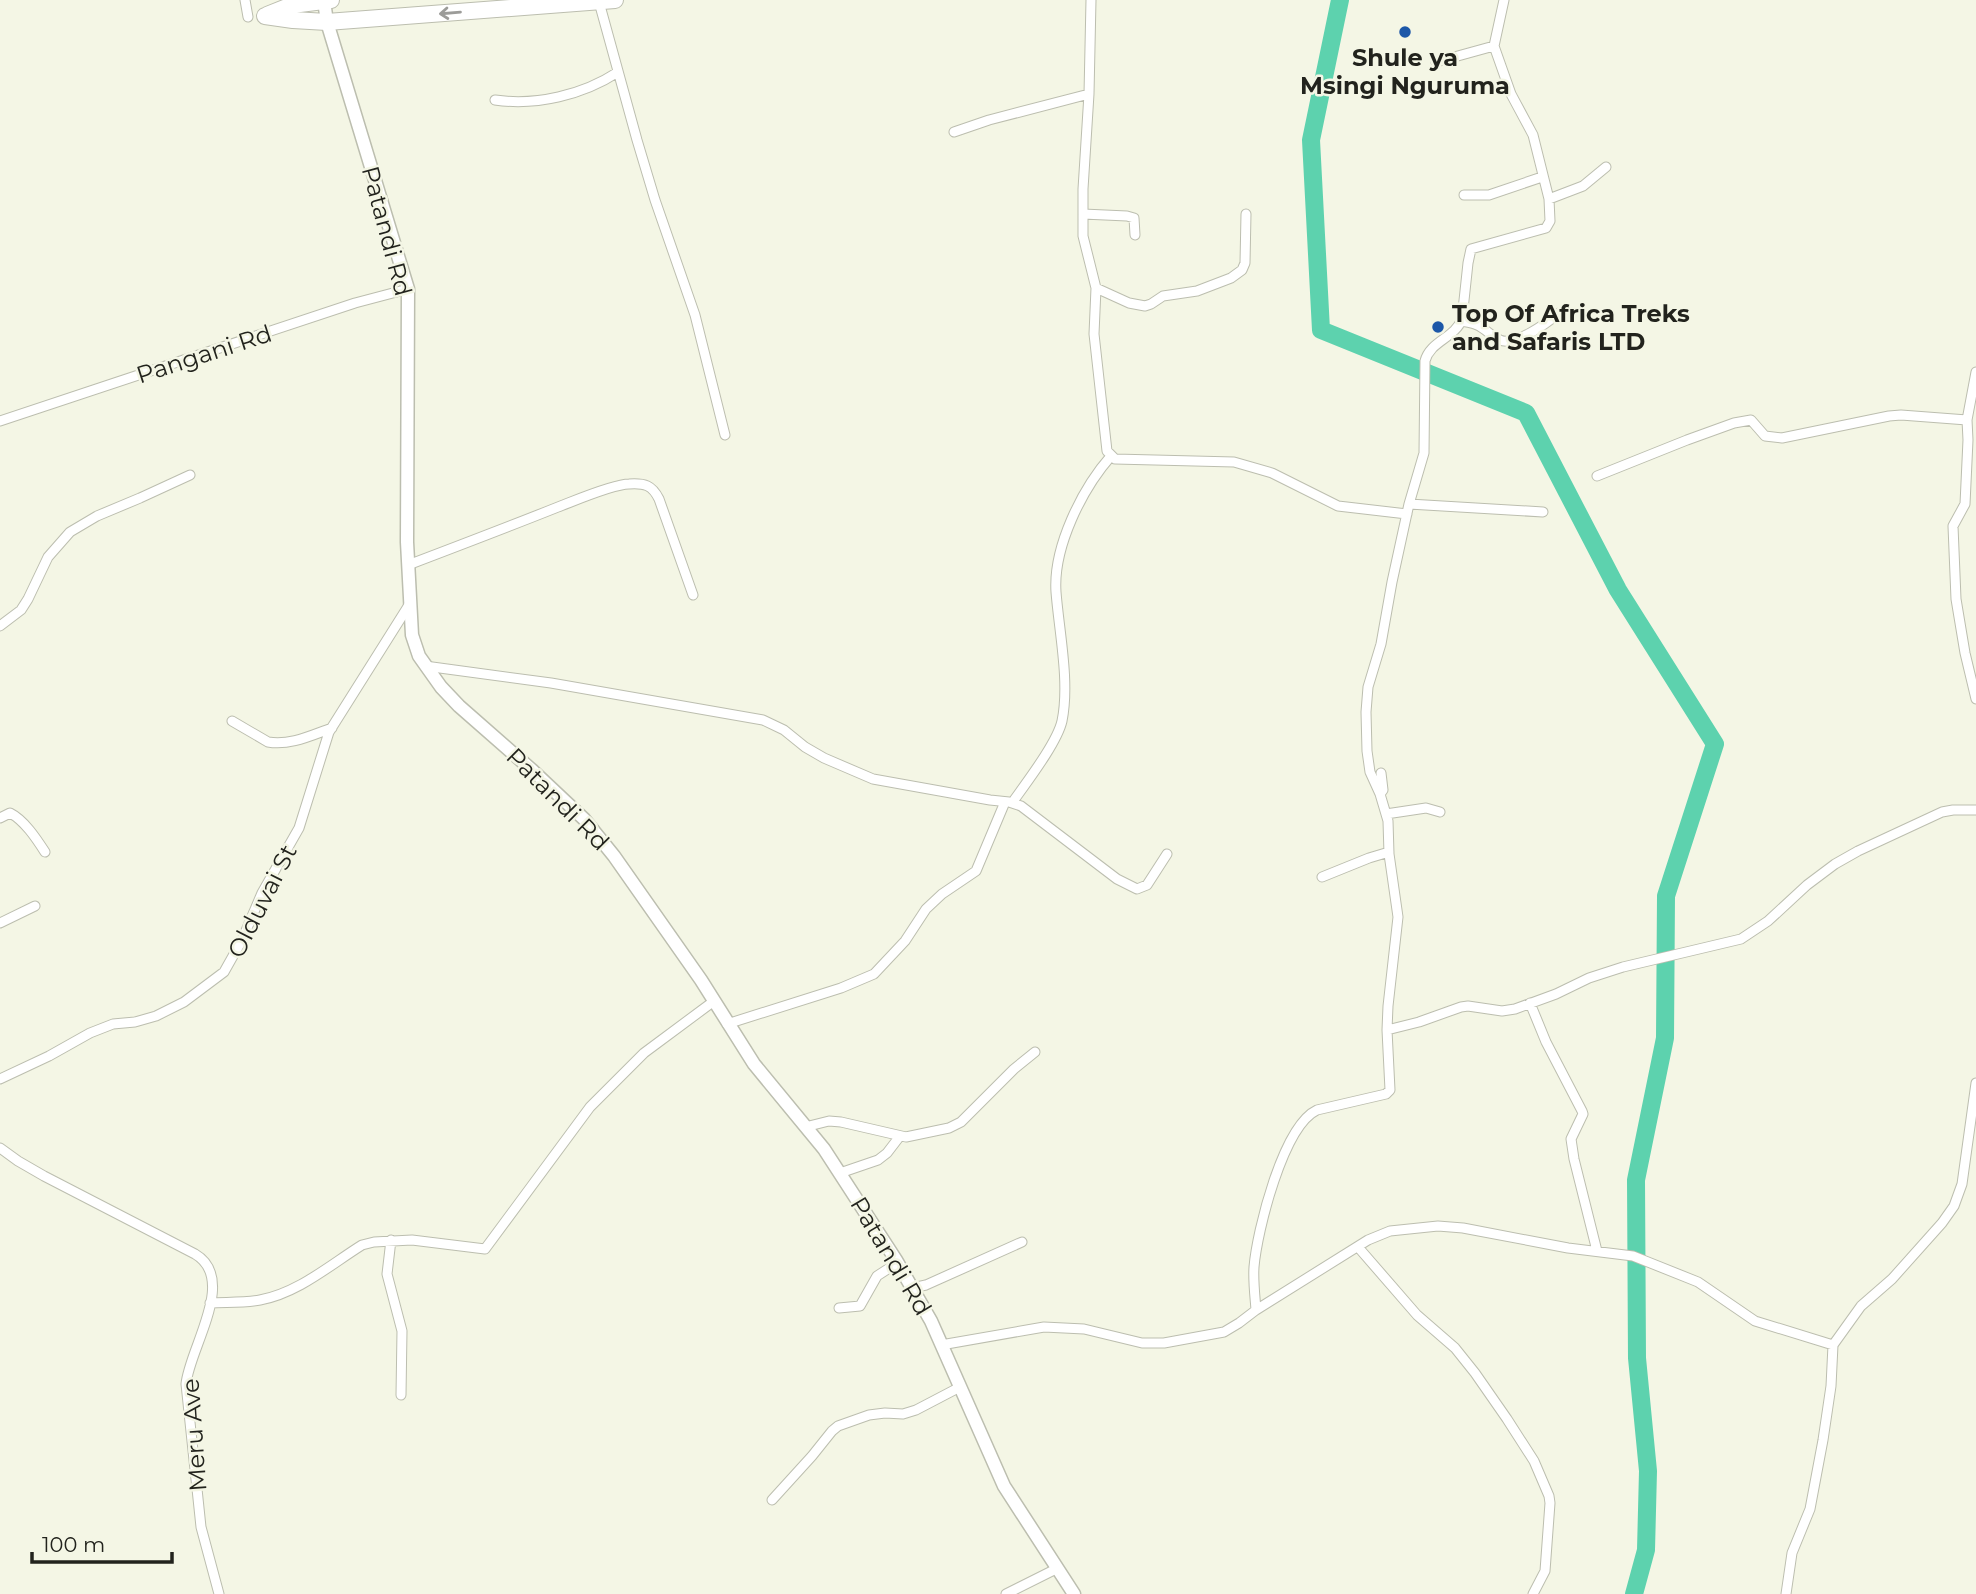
<svg xmlns="http://www.w3.org/2000/svg" width="1976" height="1594" viewBox="0 0 1976 1594" font-family="Montserrat,sans-serif">
	<style>
		.lines { fill: none; stroke-linecap: round; stroke-linejoin: round }
		.river { stroke: #5dd2ae; stroke-width: 18 }
		.street-casing { stroke: #bcbeaf; stroke-width: 11 }
		.secondary-casing { stroke: #bcbeaf; stroke-width: 15 }
		.highway-casing { stroke: #bcbeaf; stroke-width: 18 }
		.street { stroke: #fff; stroke-width: 9 }
		.secondary { stroke: #fff; stroke-width: 12 }
		.highway { stroke: #fff; stroke-width: 16 }
		.oneway { stroke: #9c9c99 }
		.poi-dot { fill: #1c57a8; stroke: #f4f6e5; stroke-width: 2.5 }
		.labels { text-anchor: middle; dominant-baseline: central; stroke-width: 5; stroke-linejoin: round; paint-order: stroke }
		.poi-label { font-size: 24px; font-weight: bold; fill: #22231d; stroke: #f4f6e5 }
		.street-label { font-size: 24px; fill: #22231d; stroke: #f4f6e5 }
	</style>
	<rect width="100%" height="100%" fill="#f4f6e5"/>
	<g class="lines">
		<path class="river" d="M 1340,0 L 1311,140 L 1321,330 L 1526,413 L 1618,590 L 1715,744 L 1666,896 L 1665,1038 L 1636,1180 L 1637,1358 L 1648,1471 L 1646,1550 L 1634,1594"/>
		<defs>
			<path id="street" d="M 245,0 L 248,17
				M 1091,0 L 1089,94 L 1083,189 L 1083,236 L 1096,288 L 1094,334 L 1107,451 L 1115,459 L 1234,462 L 1272,473 L 1338,506 L 1407,514
				M 599,2 L 637,140 L 655,200 L 695,315 L 725,435
				M 1436,62 L 1494,46
				M 495,100 C 536,106 583,95 618,72
				M 954,132 L 989,120 L 1089,94
				M 1464,195 L 1489,195 L 1542,177
				M 1549,199 L 1583,186 L 1606,167
				M 1083,214 L 1127,216 L 1134,218 L 1135,235
				M 1096,288 L 1129,303 L 1145,306 L 1151,304 L 1163,296 L 1197,291 L 1231,278 L 1242,270 L 1245,263 L 1246,214
				M 1461,321 C 1466,322 1473,323 1477,325 C 1486,329 1492,337 1500,340 C 1515,347 1548,322 1559,313
				M 1976,372 L 1967,420 L 1968,440 L 1965,504 L 1953,526 L 1956,599 L 1965,653 L 1976,699
				M 0,421 L 355,303 L 408,289
				M 1597,476 L 1687,440 L 1734,423 L 1751,420 L 1765,436 L 1782,438 L 1889,416 L 1901,415 L 1967,420
				M 1409,504 L 1543,512
				M 408,565 C 458,546 508,527 558,507 C 574,501 613,484 629,484 C 645,483 652,485 659,499 L 693,595
				M 0,626 L 21,610 L 28,599 L 48,557 L 70,532 L 97,516 L 140,498 L 190,475
				M 425,666 L 551,683 L 763,720 L 784,730 L 805,747 L 824,758 L 873,779 L 990,800 L 1009,802 L 1021,806 L 1117,879 L 1137,889 L 1147,885 L 1167,854
				M 232,721 L 268,742 C 290,746 312,735 332,728
				M 1380,794 L 1383,790 L 1381,773
				M 1012,803 C 1026,783 1057,743 1062,721 C 1070,682 1059,631 1056,592 C 1053,547 1082,489 1111,456
				M 1386,814 L 1426,808 L 1440,812
				M 0,818 L 10,813 C 24,820 36,838 45,852
				M 1322,877 L 1369,858 L 1389,852
				M 0,923 L 35,906
				M 1530,1003 L 1546,1042 L 1582,1111 L 1583,1114 L 1571,1139 L 1574,1159 L 1597,1251
				M 727,1024 L 841,988 L 874,974 L 905,941 L 926,909 L 942,894 L 976,871 L 1005,802
				M 1387,1030 L 1419,1022 L 1461,1007 L 1468,1006 L 1502,1011 L 1515,1009 L 1556,994 L 1589,978 L 1623,967 L 1741,939 L 1768,921 L 1807,885 L 1835,864 L 1858,851 L 1942,812 L 1953,810 L 1976,810
				M 0,1079 L 49,1056 L 90,1033 L 113,1024 L 135,1022 L 156,1016 L 184,1002 L 224,972 L 242,940 L 262,893 L 299,828 L 329,732 L 409,605
				M 805,1127 L 829,1121 L 841,1122 L 906,1137 L 949,1128 L 961,1122 L 1014,1069 L 1035,1052
				M 0,1148 L 18,1161 L 44,1176 L 195,1254 C 238,1279 189,1349 186,1384 L 201,1527 L 219,1594
				M 840,1173 L 878,1160 L 887,1153 L 900,1136
				M 391,1240 L 387,1274 L 402,1331 L 401,1395
				M 1358,1247 L 1417,1315 L 1455,1348 L 1475,1373 L 1507,1419 L 1534,1461 L 1549,1496 L 1550,1503 L 1545,1571 L 1533,1594
				M 912,1288 L 926,1285 L 1022,1242
				M 210,1303 C 226,1302 244,1303 260,1300 C 298,1293 330,1265 362,1245 L 374,1242 L 412,1240 L 485,1249 L 590,1107 L 644,1053 L 714,1001
				M 839,1308 L 860,1306 L 877,1276 L 897,1263
				M 1256,1310 C 1255,1296 1253,1281 1254,1267 C 1257,1231 1283,1126 1317,1110 L 1386,1094 L 1390,1090 L 1387,1030 L 1388,1006 L 1398,917 L 1389,854 L 1388,821 L 1380,794 L 1370,772 L 1367,751 L 1366,712 L 1368,687 L 1381,644 L 1392,582 L 1409,504 L 1424,453 L 1425,361 C 1430,341 1455,338 1462,319 L 1468,263 L 1471,249 L 1546,228 L 1550,221 L 1549,199 L 1533,135 L 1511,94 L 1494,46 L 1504,0
				M 941,1345 L 1044,1327 L 1084,1329 L 1142,1343 L 1164,1343 L 1224,1332 L 1239,1323 L 1256,1310 L 1368,1240 L 1390,1231 L 1438,1226 L 1463,1228 L 1568,1248 L 1633,1256 L 1698,1282 L 1755,1321 L 1833,1345
				M 772,1500 L 812,1456 L 832,1431 L 838,1426 L 869,1415 L 885,1413 L 903,1414 L 916,1410 L 960,1387
				M 1006,1594 L 1056,1569
				M 1786,1594 L 1792,1553 L 1810,1509 L 1823,1440 L 1831,1386 L 1833,1345 L 1861,1306 L 1892,1279 L 1942,1223 L 1954,1206 L 1962,1184 L 1976,1083"/>
			<path id="secondary" d="M 324,1 L 327,22 L 408,289 L 407,542 L 412,635 L 419,656 L 441,687 L 459,706 L 533,771 L 584,819 L 614,856 L 701,980 L 754,1064 L 824,1149 L 896,1260 L 931,1321 L 1004,1486 L 1074,1594"/>
			<path id="highway" d="M 267,15 L 292,5 L 331,0
				M 265,16 L 293,20 L 327,22 L 615,0"/>
		</defs>
		<use href="#street" class="street-casing"/>
		<use href="#secondary" class="secondary-casing"/>
		<use href="#highway" class="highway-casing"/>
		<use href="#street" class="street"/>
		<use href="#secondary" class="secondary"/>
		<use href="#highway" class="highway"/>
	</g>
	<defs><path id="oneway-shaft" d="M-6 0H5M1.5-3L5.5 0L1.5 3" fill="none" stroke-width="1.6" stroke-linecap="round" stroke-linejoin="round" transform="scale(1.75)"/></defs>
	<use class="oneway" href="#oneway-shaft" transform="translate(450 13) rotate(175)"/>
	<g class="poi-dot">
		<circle cx="1405" cy="32" r="7"/>
		<circle cx="1438" cy="327" r="7"/>
	</g>
	<g class="labels">
		<g class="poi-label">
			<text x="1405" y="57">Shule ya<tspan x="1405" dy="28">Msingi Nguruma</tspan></text>
			<text x="1452" y="313" text-anchor="start">Top Of Africa Treks<tspan x="1452" dy="28">and Safaris LTD</tspan></text>
		</g>
		<g class="street-label">
			<text transform="translate(387 231) rotate(75)">Patandi Rd</text>
			<text transform="translate(204 354) rotate(-18)">Pangani Rd</text>
			<text transform="translate(558 799) rotate(45)">Patandi Rd</text>
			<text transform="translate(262 901) rotate(-63)">Olduvai St</text>
			<text transform="translate(891 1256) rotate(59)">Patandi Rd</text>
			<text transform="translate(194 1435) rotate(-94)">Meru Ave</text>
		</g>
	</g>
	<path d="M32 1552v10h140v-10" fill="none" stroke="#22231d" stroke-width="3.5"/>
	<text x="42" y="1552" font-size="21" fill="#22231d" stroke="#f4f6e5" stroke-width="5" paint-order="stroke">100 m</text>
</svg>
